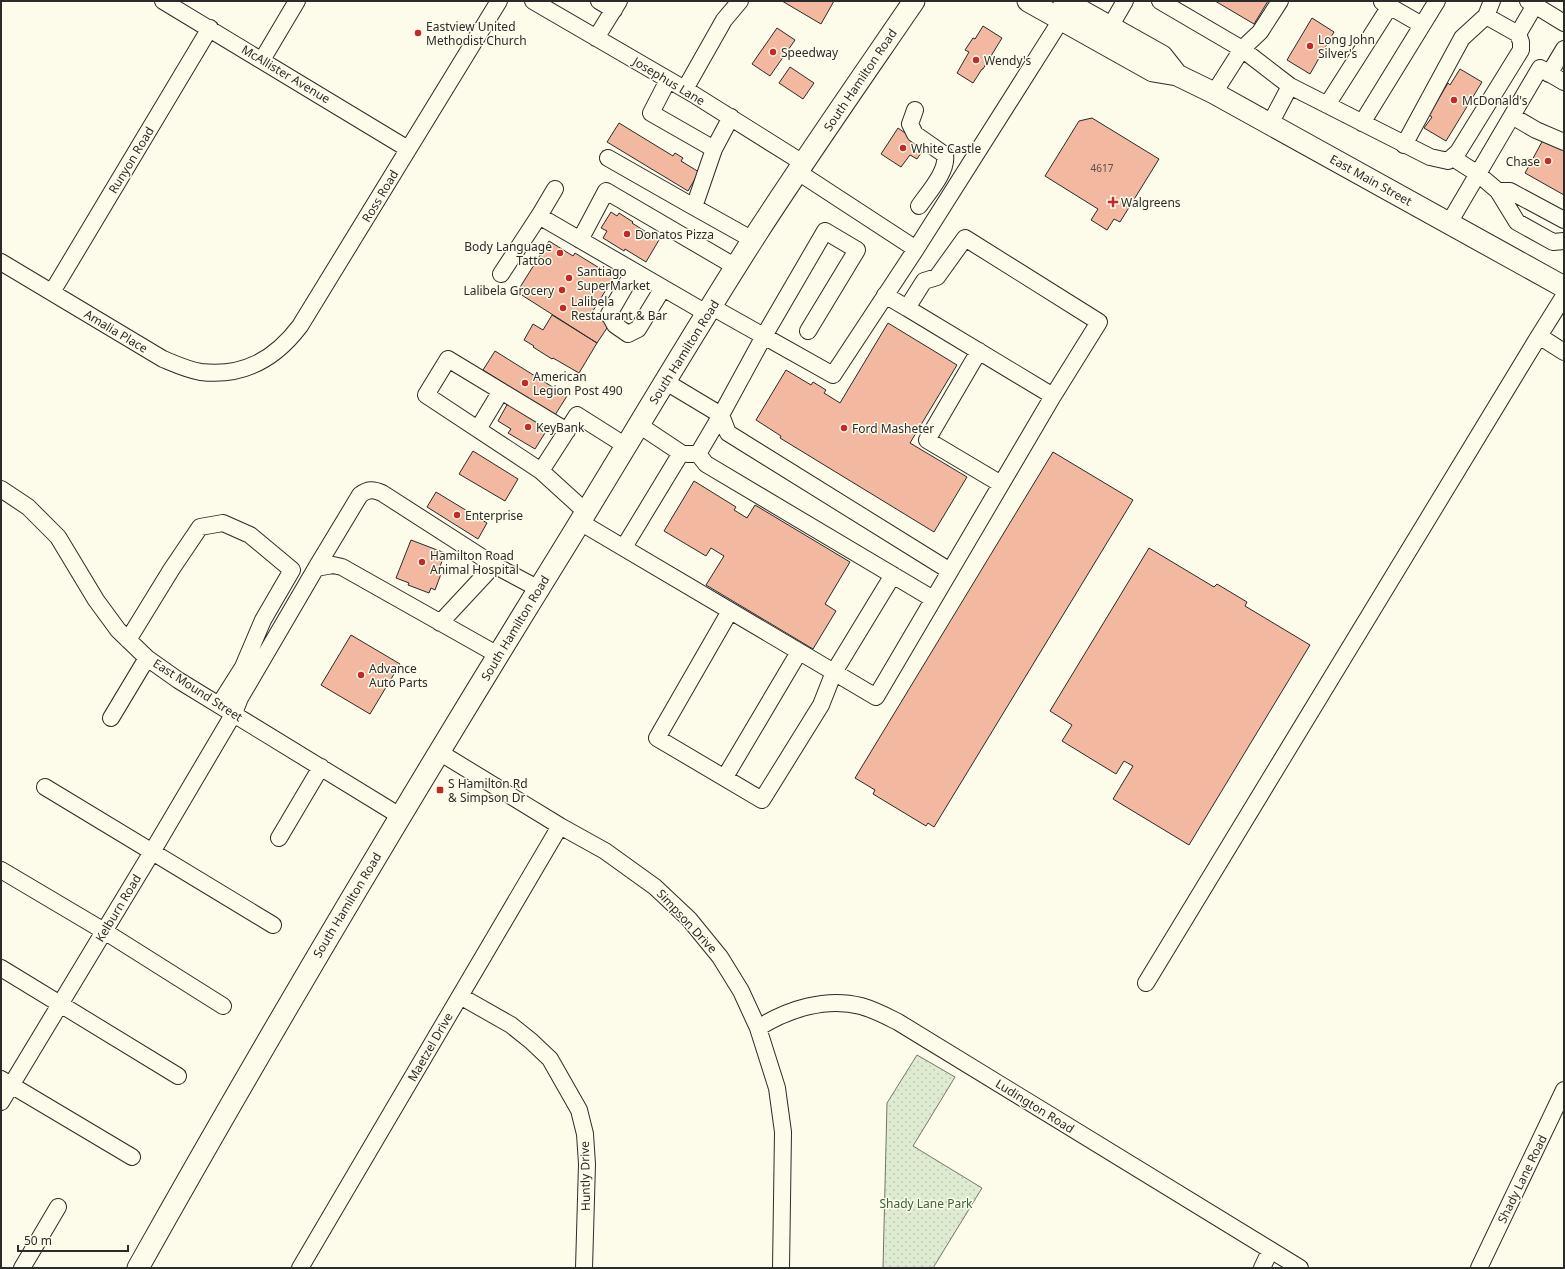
<svg xmlns="http://www.w3.org/2000/svg" width="1565" height="1269" viewBox="0 0 1565 1269" font-family="'Noto Sans',sans-serif">
	<style>
		.park { fill: url(#park-dots); stroke: #74746e }
		.building { fill: #f2b8a0; stroke: #2b2b2b }
		.lines { fill: none; stroke-linecap: round; stroke-linejoin: round }
		.minor-casing { stroke: #2b2b2b; stroke-width: 18 }
		.major-casing { stroke: #2b2b2b; stroke-width: 23 }
		.minor { stroke: #fdfbea; stroke-width: 16 }
		.major { stroke: #fdfbea; stroke-width: 21 }
		.poi-dot { fill: #c62828; stroke: #fdfbea; stroke-width: 1.5 }
		.labels { text-anchor: middle; dominant-baseline: central; stroke-width: 3; stroke-linejoin: round; paint-order: stroke }
		.number-label { font-size: 10px; fill: #5d4e48 }
		.poi-label { font-size: 12px; fill: #2b2b2b; stroke: #fdfbea; text-anchor: start }
		.street-label { font-size: 12px; fill: #2b2b2b; stroke: #fdfbea }
		.park-label { font-size: 12px; fill: #34623c; stroke: #fdfbea }
	</style>
	<defs>
		<pattern id="park-dots" width="8" height="8" patternUnits="userSpaceOnUse"><rect width="8" height="8" fill="#deebd1"/><path d="M2 2h.1M6 6h.1" fill="none" stroke="#bfcab4" stroke-width="1.8" stroke-linecap="round"/></pattern>
	</defs>
	<rect width="100%" height="100%" fill="#fdfbea"/>
	<path class="park" d="M 917,1055 L 955,1077 L 913,1146 L 982,1188 L 933,1268 L 883,1268 L 887,1103 Z"/>
	<path class="building" d="M 782,1 L 834,1 L 821,24 Z
		M 1215,1 L 1268,1 L 1254,24 Z
		M 1312,18 L 1334,32 L 1310,74 L 1287,60 Z
		M 983,26 L 1002,38 L 983,69 L 982,69 L 973,83 L 957,73 L 969,52 L 965,50 L 973,38 L 975,39 Z
		M 777,28 L 795,40 L 770,76 L 752,64 Z
		M 790,67 L 814,83 L 803,99 L 779,83 Z
		M 1460,69 L 1482,82 L 1446,141 L 1424,128 L 1432,117 L 1429,115 L 1448,83 L 1450,85 Z
		M 1092,118 L 1159,159 L 1120,222 L 1114,219 L 1107,230 L 1091,220 L 1098,209 L 1045,176 L 1079,121 Z
		M 619,123 L 673,156 L 675,153 L 683,158 L 681,161 L 699,172 L 688,191 L 607,142 Z
		M 898,128 L 918,142 L 916,145 L 923,150 L 917,159 L 910,155 L 901,167 L 881,154 Z
		M 1543,140 L 1560,149 L 1564,142 L 1564,195 L 1525,173 Z
		M 611,212 L 617,216 L 619,213 L 633,222 L 632,223 L 659,240 L 646,262 L 625,249 L 624,251 L 603,238 L 607,231 L 601,228 Z
		M 549,241 L 573,256 L 575,253 L 614,277 L 591,314 L 609,325 L 597,343 L 517,292 Z
		M 552,315 L 597,343 L 579,373 L 553,358 L 552,359 L 533,347 L 534,346 L 524,340 L 533,324 L 543,330 Z
		M 888,323 L 957,365 L 910,443 L 967,477 L 934,532 L 780,438 L 781,436 L 756,420 L 786,370 L 811,385 L 813,382 L 826,390 L 824,393 L 840,403 Z
		M 495,351 L 567,396 L 555,415 L 483,370 Z
		M 508,403 L 550,425 L 535,449 L 508,433 L 511,429 L 498,421 Z
		M 473,451 L 518,479 L 505,501 L 459,474 Z
		M 1053,452 L 1133,500 L 934,827 L 928,823 L 926,826 L 873,794 L 875,790 L 855,778 Z
		M 694,481 L 736,507 L 734,510 L 747,518 L 755,505 L 850,562 L 825,604 L 836,611 L 813,649 L 706,585 L 724,556 L 711,548 L 706,556 L 664,531 Z
		M 436,492 L 487,523 L 478,539 L 427,507 Z
		M 411,540 L 445,553 L 438,572 L 441,574 L 435,590 L 431,588 L 429,593 L 408,585 L 409,583 L 396,578 Z
		M 1149,548 L 1214,587 L 1217,584 L 1247,602 L 1245,606 L 1310,645 L 1189,845 L 1113,799 L 1133,766 L 1124,761 L 1116,774 L 1062,741 L 1072,725 L 1050,711 Z
		M 351,635 L 400,664 L 370,714 L 321,685 Z"/>
	<g class="lines">
		<defs>
			<path id="minor" d="M 163,1 L 408,149
				M 533,1 L 693,94 L 803,163
				M 599,1 L 614,10
				M 1160,1 L 1242,49 L 1214,93
				M 1528,1 L 1564,23
				M 1382,2 L 1422,25
				M 1110,27 L 1125,1
				M 1518,34 L 1535,5
				M 596,38 L 619,1
				M 262,60 L 297,1
				M 1549,74 L 1564,49
				M 668,80 L 651,113 L 714,149 L 694,207 L 753,240
				M 1290,86 L 1430,157 L 1448,161 L 1458,152 L 1521,50 L 1521,42 L 1518,34 L 1486,16
				M 685,89 L 724,20 L 740,1
				M 1327,105 L 1390,6
				M 915,110 L 910,124 L 915,134 L 945,155 C 948,171 928,193 919,206
				M 1512,116 L 1536,130 L 1564,142
				M 1362,123 L 1437,1
				M 1270,124 L 1290,86 L 1242,49 L 1260,32 L 1280,1
				M 1404,145 L 1462,38 L 1486,16 L 1492,1
				M 714,149 L 731,117
				M 608,158 L 694,207
				M 1453,158 L 1478,174 L 1498,191 L 1517,222 L 1553,242 L 1564,241
				M 798,172 L 916,249 L 1061,20
				M 1498,191 L 1510,191 L 1564,220
				M 539,216 L 555,189
				M 1449,223 L 1540,68 L 1564,82
				M 580,240 L 606,191 L 736,267
				M 1,262 L 163,359 C 175,364 188,370 201,372 C 244,377 275,359 300,326 L 499,1
				M 634,271 L 609,314 L 615,325 L 628,334 L 638,329 L 663,288
				M 501,274 L 539,216 L 708,314
				M 52,292 L 210,28
				M 1564,296 L 1539,336 L 1564,352
				M 712,307 L 833,375 L 916,249
				M 907,308 L 1053,396
				M 979,351 L 927,440 L 1001,484
				M 666,382 L 721,415 L 764,336 L 825,231 L 857,250 L 808,331
				M 721,415 L 728,433 L 950,571
				M 478,429 L 501,391
				M 687,454 L 698,454 L 721,415
				M 698,454 L 706,464 L 933,599
				M 541,471 L 426,395 L 448,359 L 567,431
				M 1,489 L 28,507 L 58,537 L 96,600 L 118,630 L 147,658 L 178,680 L 400,816
				M 586,512 L 541,471 L 577,415 L 626,446
				M 580,522 L 876,697 L 1053,396 L 1099,322 L 965,238 L 937,277 L 924,281 L 907,308 L 885,295
				M 624,547 L 681,453 L 639,425
				M 316,568 L 360,495 C 368,489 373,489 382,493 L 494,565
				M 730,611 L 657,738 L 762,800 L 821,705 L 834,672 L 893,575
				M 440,623 L 494,565 L 539,589
				M 128,640 L 171,570 L 200,527 L 223,523 L 250,535 L 292,570 L 263,620 L 243,667 L 219,705
				M 111,718 L 147,658
				M 439,752 L 560,826 L 605,851 L 655,887 L 689,919 L 720,957 L 741,991 L 758,1028 L 777,1088 L 783,1132 L 781,1268
				M 725,777 L 799,652
				M 45,787 L 273,925
				M 279,838 L 321,767
				M 1,870 L 104,931 L 223,1006
				M 1,968 L 178,1076
				M 1146,983 L 1539,336
				M 460,996 L 511,1025 L 531,1041 L 550,1059 L 579,1110 L 585,1134 L 587,1164 L 584,1268
				M 758,1028 C 788,1009 826,997 861,1006 C 875,1010 886,1016 898,1022 L 1300,1268
				M 1,1079 L 132,1157
				M 1,1102 L 152,852 L 234,713 L 240,698 L 316,568 L 333,565 L 342,567 L 498,655
				M 22,1268 L 58,1207
				M 300,1268 L 560,826
				M 1262,1268 L 1270,1251
				M 1479,1268 L 1564,1090"/>
			<path id="major" d="M 1028,1 L 1153,71 L 1177,75 L 1214,93 L 1564,287
				M 1064,1 L 1162,56 L 1177,75
				M 138,1268 C 272,1029 412,794 556,561 C 624,451 689,339 759,230 C 809,153 862,77 914,1"/>
		</defs>
		<use href="#minor" class="minor-casing"/>
		<use href="#major" class="major-casing"/>
		<use href="#minor" class="minor"/>
		<use href="#major" class="major"/>
	</g>
	<g class="poi-dot">
		<circle cx="418" cy="33" r="4"/>
		<circle cx="1310" cy="46" r="4"/>
		<circle cx="773" cy="52" r="4"/>
		<circle cx="976" cy="60" r="4"/>
		<circle cx="1454" cy="100" r="4"/>
		<circle cx="903" cy="148" r="4"/>
		<circle cx="1548" cy="161" r="4"/>
		<path d="M1111 196h4v4h4v4h-4v4h-4v-4h-4v-4h4z"/>
		<circle cx="627" cy="234" r="4"/>
		<circle cx="560" cy="253" r="4"/>
		<circle cx="569" cy="278" r="4"/>
		<circle cx="562" cy="290" r="4"/>
		<circle cx="563" cy="308" r="4"/>
		<circle cx="525" cy="383" r="4"/>
		<circle cx="528" cy="427" r="4"/>
		<circle cx="844" cy="428" r="4"/>
		<circle cx="457" cy="515" r="4"/>
		<circle cx="422" cy="562" r="4"/>
		<circle cx="361" cy="675" r="4"/>
		<rect x="436" y="786" width="8" height="8" rx="2"/>
	</g>
	<g class="labels">
		<g class="number-label">
			<text x="1102" y="168">4617</text>
		</g>
		<g class="poi-label">
			<text x="426" y="26">Eastview United<tspan x="426" dy="14">Methodist Church</tspan></text>
			<text x="1318" y="39">Long John<tspan x="1318" dy="14">Silver's</tspan></text>
			<text x="781" y="52">Speedway</text>
			<text x="984" y="60">Wendy's</text>
			<text x="1462" y="100">McDonald's</text>
			<text x="911" y="148">White Castle</text>
			<text x="1540" y="161" text-anchor="end">Chase</text>
			<text x="1121" y="202">Walgreens</text>
			<text x="635" y="234">Donatos Pizza</text>
			<text x="552" y="246" text-anchor="end">Body Language<tspan x="552" dy="14">Tattoo</tspan></text>
			<text x="577" y="271">Santiago<tspan x="577" dy="14">SuperMarket</tspan></text>
			<text x="554" y="290" text-anchor="end">Lalibela Grocery</text>
			<text x="571" y="301">Lalibela<tspan x="571" dy="14">Restaurant &amp; Bar</tspan></text>
			<text x="533" y="376">American<tspan x="533" dy="14">Legion Post 490</tspan></text>
			<text x="536" y="427">KeyBank</text>
			<text x="852" y="428">Ford Masheter</text>
			<text x="465" y="515">Enterprise</text>
			<text x="430" y="555">Hamilton Road<tspan x="430" dy="14">Animal Hospital</tspan></text>
			<text x="369" y="668">Advance<tspan x="369" dy="14">Auto Parts</tspan></text>
			<text x="448" y="783">S Hamilton Rd<tspan x="448" dy="14">&amp; Simpson Dr</tspan></text>
		</g>
		<g class="street-label">
			<text transform="translate(286 74) rotate(31)">McAllister Avenue</text>
			<text transform="translate(860 80) rotate(-56)">South Hamilton Road</text>
			<text transform="translate(669 81) rotate(31)">Josephus Lane</text>
			<text transform="translate(131 160) rotate(-59)">Runyon Road</text>
			<text transform="translate(1371 180) rotate(29)">East Main Street</text>
			<text transform="translate(380 196) rotate(-59)">Ross Road</text>
			<text transform="translate(116 331) rotate(31)">Amalia Place</text>
			<text transform="translate(684 352) rotate(-58)">South Hamilton Road</text>
			<text transform="translate(515 628) rotate(-59)">South Hamilton Road</text>
			<text transform="translate(198 690) rotate(33)">East Mound Street</text>
			<text transform="translate(347 905) rotate(-59)">South Hamilton Road</text>
			<text transform="translate(118 908) rotate(-59)">Kelburn Road</text>
			<text transform="translate(687 921) rotate(47)">Simpson Drive</text>
			<text transform="translate(430 1047) rotate(-60)">Maetzel Drive</text>
			<text transform="translate(1035 1106) rotate(32)">Ludington Road</text>
			<text transform="translate(585 1176) rotate(-91)">Huntly Drive</text>
			<text transform="translate(1522 1179) rotate(-64)">Shady Lane Road</text>
		</g>
		<g class="park-label">
			<text x="926" y="1203">Shady Lane Park</text>
		</g>
	</g>
	<rect width="1565" height="1269" fill="none" stroke="#2b2b2b" stroke-width="4"/>
	<path d="M18 1245v6h110v-6" fill="none" stroke="#2b2b2b" stroke-width="2"/>
	<text x="24" y="1245" font-size="12" fill="#2b2b2b" stroke="#fdfbea" stroke-width="3" paint-order="stroke">50 m</text>
</svg>
